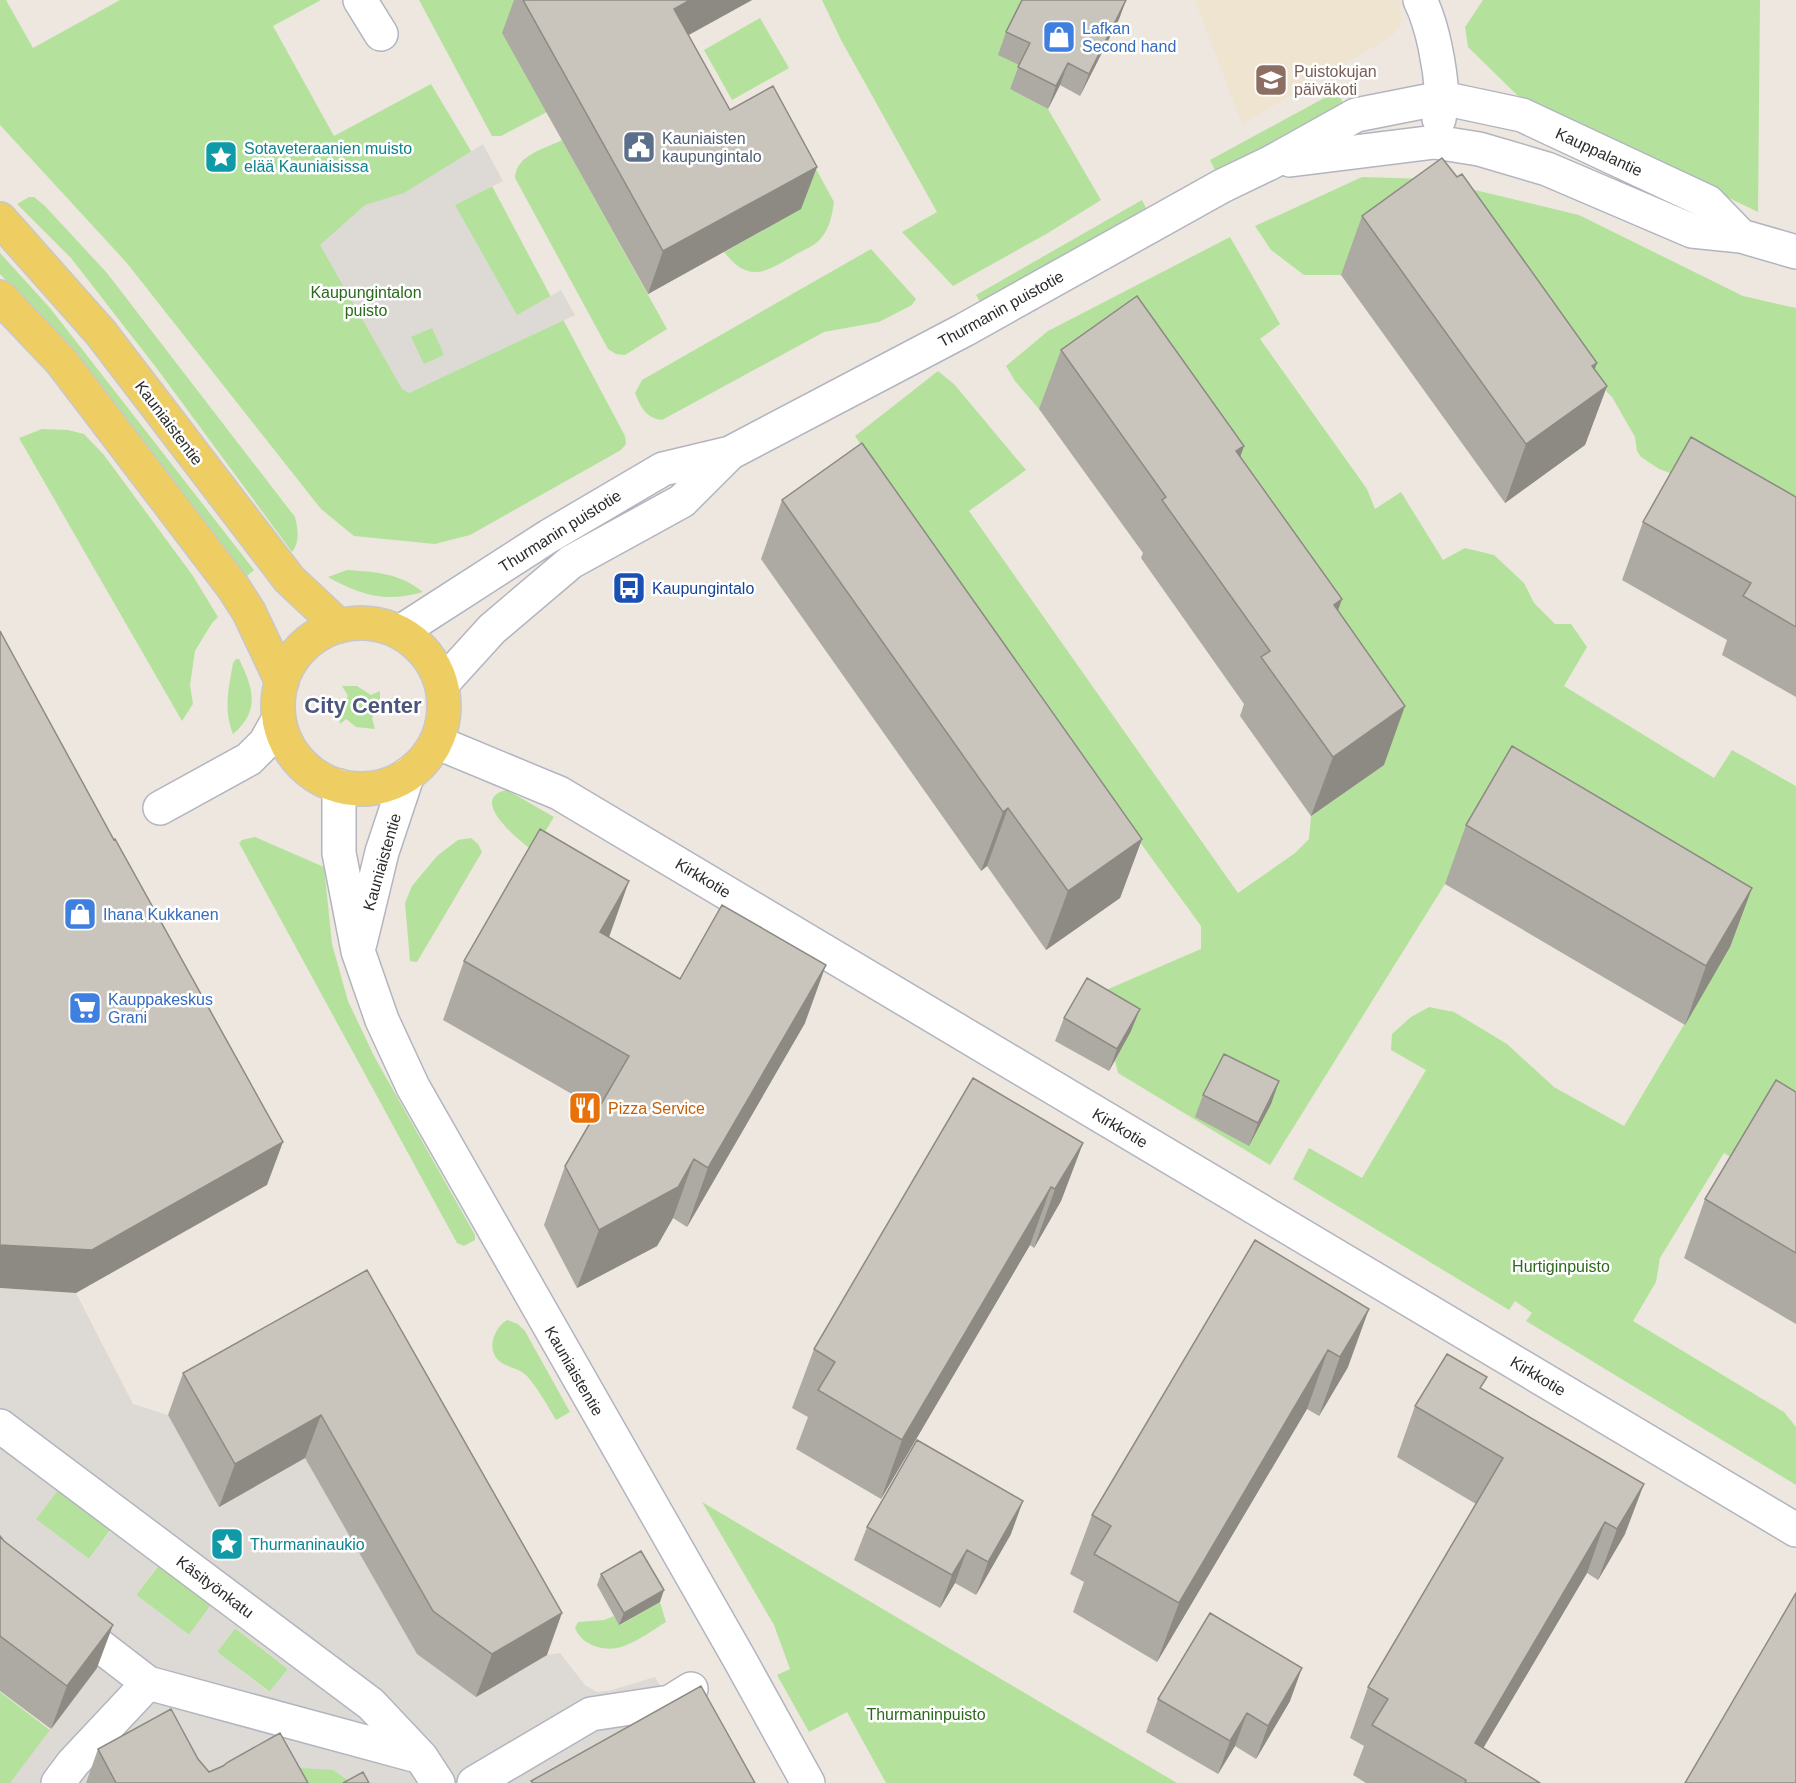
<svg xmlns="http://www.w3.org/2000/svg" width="1796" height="1783" viewBox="0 0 1796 1783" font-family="Helvetica,sans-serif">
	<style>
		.education { fill: #eee4cf }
		.green { fill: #b4e29d }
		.plaza { fill: #dddad6; fill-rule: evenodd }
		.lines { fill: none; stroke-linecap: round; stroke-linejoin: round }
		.minor-casing { stroke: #b2b5bf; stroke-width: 36 }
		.major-casing { stroke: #c8c8c8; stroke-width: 36 }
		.minor { stroke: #fff; stroke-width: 33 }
		.major { stroke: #eece63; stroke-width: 33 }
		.wall { fill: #ada9a3 }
		.shaded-wall { fill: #8d8a84 }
		.building { fill: #c9c5bd; stroke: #8d8a84; stroke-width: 1.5 }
		.labels { text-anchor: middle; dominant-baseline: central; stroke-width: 5; stroke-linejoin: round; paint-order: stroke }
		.shop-label { font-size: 16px; fill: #366cbe; stroke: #fff; text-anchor: start }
		.education-label { font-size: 16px; fill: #785e54; stroke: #fff; text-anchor: start }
		.service-label { font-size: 16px; fill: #4e5e75; stroke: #fff; text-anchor: start }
		.culture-label { font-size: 16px; fill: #0d838f; stroke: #fff; text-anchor: start }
		.street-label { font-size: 16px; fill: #2c2c2c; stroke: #fff }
		.park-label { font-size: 16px; fill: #2c691c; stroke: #fff }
		.transit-label { font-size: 16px; fill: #164399; stroke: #fff; text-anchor: start }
		.food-label { font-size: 16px; fill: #c56008; stroke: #fff; text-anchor: start }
		.district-label { font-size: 22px; font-weight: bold; fill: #4d557c; stroke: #fff }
	</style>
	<rect width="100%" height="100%" fill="#ede7df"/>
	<path class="education" d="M 1195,0 L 1400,0 L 1401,23 L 1392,36 L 1242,124 Z"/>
	<path class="green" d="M 0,0 L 6,0 L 33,48 L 120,0 L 321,0 L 273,26 L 334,136 L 431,84 L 492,186 L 625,436 L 626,444 L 621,450 L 470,535 L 435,544 L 354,536 L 321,509 L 126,262 L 0,125 Z
		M 419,0 L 520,0 L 547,112 L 501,136 L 492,136 Z
		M 822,0 L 1026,0 L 1021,66 L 1010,89 L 1048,109 L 1101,200 L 1048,233 L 953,286 L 902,232 L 937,212 L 841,40 Z
		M 1483,0 L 1760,0 L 1758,212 L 1517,95 L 1468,47 L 1465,27 Z
		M 760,18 L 789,68 L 732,100 L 704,50 Z
		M 1337,91 L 1344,105 L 1217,174 L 1210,160 Z
		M 783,108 L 834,202 C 832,215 830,227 822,237 C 817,245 803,250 795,255 C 766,272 749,284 724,252 L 801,209 Z
		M 562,140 L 667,329 L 625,355 L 616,354 L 608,349 L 515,178 C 516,155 544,149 562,140 Z
		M 1362,177 L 1429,179 L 1579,215 L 1743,296 L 1796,308 L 1796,583 L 1739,498 L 1659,469 L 1641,457 L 1637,451 L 1635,437 L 1612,397 L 1569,353 L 1420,217 L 1341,275 L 1304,275 L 1271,250 L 1255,226 Z
		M 29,197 L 34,197 L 44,205 L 107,273 L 295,517 C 298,529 300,542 292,552 L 158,370 L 71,258 L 17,204 Z
		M 1142,200 L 1146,208 L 980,302 L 976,295 Z
		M 1230,237 L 1280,324 L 1260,339 L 1367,489 L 1375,509 L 1401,492 L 1443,560 L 1465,548 L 1494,555 L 1524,583 L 1534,603 L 1555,624 L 1571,624 L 1587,647 L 1564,686 L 1714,778 L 1732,750 L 1796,786 L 1796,1163 L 1740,1163 L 1724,1153 L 1660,1258 L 1656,1282 L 1633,1321 L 1784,1412 L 1796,1427 L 1796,1485 L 1526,1321 L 1532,1313 L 1515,1301 L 1509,1310 L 1293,1179 L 1309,1148 L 1362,1178 L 1426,1070 L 1391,1050 L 1392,1034 L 1411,1017 L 1429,1007 L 1454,1012 L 1507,1044 L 1554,1087 L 1624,1126 L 1730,947 L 1491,805 L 1445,884 L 1270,1165 L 1118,1073 L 1099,993 L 1201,949 L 1201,926 L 1037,701 L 855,436 L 938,371 L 954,384 L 1026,470 L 969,511 L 1238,893 L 1295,853 L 1309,839 L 1311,816 L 1384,765 L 1039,409 L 1015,381 L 1006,366 L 1048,331 Z
		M 871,249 L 916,299 L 912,305 L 879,322 L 824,332 L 662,420 C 646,418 641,408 635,393 L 642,380 Z
		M 0,253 L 50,308 L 254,570 L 242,580 L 41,317 L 0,274 Z
		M 42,429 L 68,430 L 84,434 L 104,455 L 193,576 L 218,617 L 212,623 L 195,651 L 190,685 L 193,704 L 182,721 L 19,438 Z
		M 347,570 C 377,572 399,573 423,592 C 386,603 360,595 328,577 Z
		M 236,659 L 239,659 C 253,688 261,710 233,734 C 223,710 229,687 233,663 Z
		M 342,686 L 357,686 L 371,695 L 380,691 L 380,707 L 372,718 L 375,729 L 356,727 L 346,719 L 340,724 L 339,709 L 348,696 Z
		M 507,790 L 554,817 L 533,851 C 518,840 467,798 507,790 Z
		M 255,837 L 324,867 L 332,944 L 348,1001 L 374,1056 L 475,1235 L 475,1240 L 464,1246 L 457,1243 L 239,843 L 242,840 Z
		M 471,838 L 478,844 L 482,852 L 417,962 L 410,961 L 405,903 L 412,886 L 437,856 L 458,840 Z
		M 507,1320 L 518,1324 L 525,1331 L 570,1412 L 556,1420 C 547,1405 539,1390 527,1376 C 519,1368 507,1368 498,1360 C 486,1348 495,1327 507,1320 Z
		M 58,1489 L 111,1529 L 89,1559 L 35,1519 Z
		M 702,1502 L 1177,1783 L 886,1783 L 847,1712 L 809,1732 L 777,1675 L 790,1669 L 774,1625 Z
		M 159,1565 L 211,1605 L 189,1635 L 136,1595 Z
		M 660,1602 L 666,1622 C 653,1630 638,1641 624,1646 C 606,1653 582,1646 575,1628 L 578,1622 L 604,1620 L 614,1616 L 620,1625 Z
		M 235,1628 L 288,1669 L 270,1692 L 217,1652 Z
		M 0,1692 L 50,1730 L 86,1783 L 0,1783 Z
		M 268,1766 L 333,1769 L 352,1783 L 277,1783 Z"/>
	<path class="plaza" d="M 483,144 L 503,181 L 455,205 L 517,315 L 561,290 L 575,315 L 409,393 L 402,389 L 320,245 L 365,205 L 404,193 ZM 432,328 L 444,355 L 424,364 L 411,337 Z
		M 0,1288 L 76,1293 L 133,1404 L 168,1415 L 219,1506 L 305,1458 L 547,1655 L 560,1653 L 585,1685 L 597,1692 L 612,1690 L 655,1677 L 686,1729 L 588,1783 L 352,1783 L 333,1770 L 268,1766 L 238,1783 L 10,1783 L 105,1657 L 0,1578 ZM 59,1489 L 111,1530 L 89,1559 L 36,1519 ZM 158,1565 L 211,1605 L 189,1635 L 136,1595 ZM 235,1628 L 288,1669 L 269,1692 L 217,1652 Z"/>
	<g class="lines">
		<defs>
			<path id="minor" d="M 360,0 L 381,34
				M 1420,0 C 1433,26 1440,67 1442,96 C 1442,104 1440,112 1439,119
				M 1290,160 L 1435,142 L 1479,149 L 1547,169 L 1692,231 L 1741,236 L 1796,252
				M 400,632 L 549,536 L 663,469 L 730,453 L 964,330 L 1222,186 L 1270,163 L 1356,115 L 1442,98 L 1522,115 L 1708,202 L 1741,236
				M 442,684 L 492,629 L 571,562 L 682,501 L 730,453
				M 436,742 L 559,793 L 1796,1530
				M 339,786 L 339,853 L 358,951 L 382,1020 L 413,1087 L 740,1660 L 808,1783
				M 160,808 L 249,759 L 265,743 L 278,720
				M 360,943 L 382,852 L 408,774
				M 0,1426 L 371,1704 L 421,1757
				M 0,1569 L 148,1683 L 421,1757 L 438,1783
				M 58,1783 L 73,1763 L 148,1683
				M 474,1783 L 591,1714 L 670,1702 L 691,1689"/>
			<path id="major" d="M 0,219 L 101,333 L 289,579 L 339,626
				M 0,297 L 61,361 L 233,587 L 249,612 L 282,682
				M278 706a83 83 0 1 1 166 0a83 83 0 1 1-166 0Z"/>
		</defs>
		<use href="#minor" class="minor-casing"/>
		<use href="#major" class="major-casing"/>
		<use href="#minor" class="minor"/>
		<use href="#major" class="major"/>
	</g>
	<path class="wall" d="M 514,0 L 752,0 L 688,35 L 730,110 L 817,167 L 801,209 L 648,294 L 502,33 Z
		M 1022,0 L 1126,0 L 1119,19 L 1080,96 L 1060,85 L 1048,109 L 1010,89 L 1019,65 L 998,55 L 1006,32 Z
		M 1362,216 L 1595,370 L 1607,386 L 1585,445 L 1505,503 L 1341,275 Z
		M 1061,350 L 1244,446 L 1240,457 L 1342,599 L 1338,610 L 1384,765 L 1311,816 L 1240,716 L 1244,704 L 1141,558 L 1143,553 L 1039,409 Z
		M 782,500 L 1142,839 L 1120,898 L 1046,950 L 987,866 L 981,871 L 761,559 Z
		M 1796,511 L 1796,697 L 1722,655 L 1727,640 L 1622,580 L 1643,522 Z
		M 1466,825 L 1752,888 L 1730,947 L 1685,1025 L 1445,884 Z
		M 609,937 L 680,979 L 805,1023 L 687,1227 L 673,1218 L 657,1246 L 577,1288 L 544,1225 L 565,1166 L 598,1109 L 443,1020 L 464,961 Z
		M 1064,1018 L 1131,1031 L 1109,1071 L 1055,1041 Z
		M 1279,1081 L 1271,1104 L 1249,1146 L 1195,1117 L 1203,1095 Z
		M 1796,1092 L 1796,1324 L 1684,1258 L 1705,1199 Z
		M 1083,1143 L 1061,1201 L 1034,1248 L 1030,1245 L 881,1499 L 796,1449 L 808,1417 L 792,1408 L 814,1349 Z
		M 1255,1240 L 1348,1367 L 1319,1416 L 1307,1409 L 1157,1662 L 1073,1612 L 1084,1582 L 1070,1574 L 1092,1515 Z
		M 367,1270 L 547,1655 L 476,1697 L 417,1654 L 305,1458 L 219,1507 L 168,1415 L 183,1373 Z
		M 1482,1389 L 1625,1534 L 1598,1580 L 1587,1573 L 1483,1748 L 1540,1783 L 1366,1783 L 1353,1775 L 1364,1746 L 1350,1738 L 1368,1687 L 1476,1504 L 1397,1457 L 1415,1406 Z
		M 867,1527 L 1011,1534 L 976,1595 L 955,1583 L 940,1608 L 854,1560 Z
		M 0,1536 L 97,1668 L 51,1729 L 0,1691 Z
		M 601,1574 L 660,1602 L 619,1625 L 597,1585 Z
		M 1158,1699 L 1290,1701 L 1256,1759 L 1235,1746 L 1218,1774 L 1146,1732 Z
		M 98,1749 L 198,1759 L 209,1772 L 223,1766 L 308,1783 L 86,1783 Z"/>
	<path class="shaded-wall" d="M 690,0 L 752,0 L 658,52 L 674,9 Z
		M 1126,0 L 1119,19 L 1080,96 L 1089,74 Z
		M 1068,63 L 1060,85 L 1048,109 L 1056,86 Z
		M 817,167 L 801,209 L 648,294 L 663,251 Z
		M 1597,363 L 1582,404 L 1607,386 L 1585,445 L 1505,503 L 1526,444 L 1592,366 Z
		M 1244,446 L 1223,505 L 1236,451 Z
		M 1342,599 L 1321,658 L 1334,605 Z
		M 1405,706 L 1384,765 L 1311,816 L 1333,757 Z
		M 1008,808 L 987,866 L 981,871 L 1003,812 Z
		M 1142,839 L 1120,898 L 1046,950 L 1068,891 Z
		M 629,881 L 608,940 L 600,932 Z
		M 1752,888 L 1730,947 L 1685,1025 L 1706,966 Z
		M 826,965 L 805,1023 L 687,1227 L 708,1168 Z
		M 1140,1009 L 1131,1031 L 1109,1071 L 1117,1049 Z
		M 1279,1081 L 1271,1104 L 1249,1146 L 1258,1123 Z
		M 283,1142 L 267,1185 L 76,1293 L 0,1288 L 0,1245 Z
		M 1083,1143 L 1061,1201 L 1034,1248 L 1055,1189 Z
		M 694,1159 L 673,1218 L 657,1246 L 577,1288 L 599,1230 Z
		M 1051,1187 L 1030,1245 L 881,1499 L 902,1440 Z
		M 1369,1309 L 1348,1367 L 1319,1416 L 1340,1357 Z
		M 1328,1350 L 1307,1409 L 1157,1662 L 1179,1603 Z
		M 321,1415 L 305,1458 L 219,1507 L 235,1464 Z
		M 1644,1484 L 1625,1534 L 1598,1580 L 1617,1529 Z
		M 1023,1501 L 1011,1534 L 976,1595 L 988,1562 Z
		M 1605,1522 L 1587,1573 L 1465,1779 L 1475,1743 Z
		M 967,1550 L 955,1583 L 940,1608 L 952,1575 Z
		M 664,1590 L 660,1602 L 619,1625 L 624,1613 Z
		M 562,1613 L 547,1655 L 476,1697 L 492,1654 Z
		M 113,1625 L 97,1668 L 51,1729 L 67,1686 Z
		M 1302,1668 L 1290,1701 L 1256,1759 L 1268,1726 Z
		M 1247,1713 L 1235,1746 L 1218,1774 L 1230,1741 Z"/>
	<path class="building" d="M 523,0 L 690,0 L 674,9 L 730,110 L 773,86 L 817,167 L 663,251 Z
		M 1022,0 L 1126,0 L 1089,74 L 1068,63 L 1056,86 L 1018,67 L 1030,43 L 1006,32 Z
		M 1442,158 L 1457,177 L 1462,174 L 1597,363 L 1592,366 L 1607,386 L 1526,444 L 1362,216 Z
		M 1137,296 L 1244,446 L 1236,451 L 1342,599 L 1334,605 L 1405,706 L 1333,757 L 1261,657 L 1270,651 L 1162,500 L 1166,497 L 1061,350 Z
		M 1691,437 L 1796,497 L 1796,627 L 1743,596 L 1751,583 L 1643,522 Z
		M 862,443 L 1142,839 L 1068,891 L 1008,808 L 1003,812 L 782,500 Z
		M 0,631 L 114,840 L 115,839 L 283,1142 L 92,1250 L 0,1245 Z
		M 1512,746 L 1752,888 L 1706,966 L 1466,825 Z
		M 540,829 L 629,881 L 600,932 L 680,979 L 722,905 L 826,965 L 708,1168 L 694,1159 L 678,1187 L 599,1230 L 565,1166 L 629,1056 L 464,961 Z
		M 1087,978 L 1140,1009 L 1117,1049 L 1064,1018 Z
		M 1224,1054 L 1279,1081 L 1258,1123 L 1203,1095 Z
		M 973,1078 L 1083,1143 L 1055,1189 L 1051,1187 L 902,1440 L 818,1390 L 835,1362 L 814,1349 Z
		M 1776,1080 L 1796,1092 L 1796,1253 L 1705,1199 Z
		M 1255,1240 L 1369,1309 L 1340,1357 L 1328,1350 L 1179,1603 L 1094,1554 L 1111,1526 L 1092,1515 Z
		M 367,1270 L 562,1613 L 492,1654 L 433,1611 L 321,1415 L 235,1464 L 183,1373 Z
		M 1447,1354 L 1487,1377 L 1480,1388 L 1644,1484 L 1617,1529 L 1605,1522 L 1475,1743 L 1540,1783 L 1465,1783 L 1466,1780 L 1372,1725 L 1388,1699 L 1368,1687 L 1503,1458 L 1415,1406 Z
		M 917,1440 L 1023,1501 L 988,1562 L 967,1550 L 952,1575 L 867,1527 Z
		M 0,1536 L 4,1541 L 113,1625 L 67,1686 L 0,1636 Z
		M 641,1551 L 664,1590 L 624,1613 L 601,1574 Z
		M 1796,1593 L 1796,1783 L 1685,1783 Z
		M 1210,1613 L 1302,1668 L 1268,1726 L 1247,1713 L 1230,1741 L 1158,1699 Z
		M 701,1686 L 755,1783 L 533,1783 L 531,1781 Z
		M 171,1709 L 198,1759 L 209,1772 L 223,1766 L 228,1762 L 280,1733 L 308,1783 L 116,1783 L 98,1749 Z
		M 363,1772 L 369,1783 L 343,1783 Z"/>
	<defs>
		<symbol id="shop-square" viewBox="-11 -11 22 22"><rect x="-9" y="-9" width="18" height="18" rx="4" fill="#3f7fe0" stroke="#fff"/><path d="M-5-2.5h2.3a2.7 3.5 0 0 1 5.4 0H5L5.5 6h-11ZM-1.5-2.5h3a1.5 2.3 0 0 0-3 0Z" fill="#fff"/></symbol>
		<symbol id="school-square" viewBox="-11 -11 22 22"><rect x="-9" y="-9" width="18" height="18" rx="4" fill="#8d6e63" stroke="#fff"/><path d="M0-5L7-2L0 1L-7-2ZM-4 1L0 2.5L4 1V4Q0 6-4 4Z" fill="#fff"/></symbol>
		<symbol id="civic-square" viewBox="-11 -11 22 22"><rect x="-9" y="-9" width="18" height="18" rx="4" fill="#5c6f8a" stroke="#fff"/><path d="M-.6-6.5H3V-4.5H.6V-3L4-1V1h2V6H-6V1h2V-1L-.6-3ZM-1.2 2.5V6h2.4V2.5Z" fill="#fff"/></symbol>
		<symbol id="sight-square" viewBox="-11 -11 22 22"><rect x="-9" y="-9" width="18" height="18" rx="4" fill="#0f9aa8" stroke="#fff"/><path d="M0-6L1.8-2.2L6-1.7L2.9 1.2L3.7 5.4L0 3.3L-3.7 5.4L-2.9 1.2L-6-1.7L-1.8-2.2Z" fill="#fff"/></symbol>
		<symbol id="bus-square" viewBox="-11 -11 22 22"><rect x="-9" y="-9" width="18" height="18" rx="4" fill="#1a4fb4" stroke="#fff"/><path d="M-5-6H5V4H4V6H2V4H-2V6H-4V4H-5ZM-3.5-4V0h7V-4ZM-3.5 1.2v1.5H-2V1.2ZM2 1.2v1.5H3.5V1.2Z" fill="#fff"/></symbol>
		<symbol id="supermarket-square" viewBox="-11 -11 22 22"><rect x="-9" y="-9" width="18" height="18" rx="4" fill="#3f7fe0" stroke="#fff"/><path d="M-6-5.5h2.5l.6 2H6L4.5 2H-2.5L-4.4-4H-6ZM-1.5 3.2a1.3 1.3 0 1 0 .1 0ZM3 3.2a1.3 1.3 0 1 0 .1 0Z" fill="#fff"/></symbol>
		<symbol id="restaurant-square" viewBox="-11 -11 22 22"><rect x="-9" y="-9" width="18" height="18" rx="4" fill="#e8710a" stroke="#fff"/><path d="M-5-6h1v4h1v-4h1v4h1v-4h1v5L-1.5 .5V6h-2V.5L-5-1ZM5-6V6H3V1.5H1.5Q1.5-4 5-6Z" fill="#fff"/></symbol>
	</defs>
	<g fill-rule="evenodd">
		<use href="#shop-square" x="1040" y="18" width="38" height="38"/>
		<use href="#school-square" x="1252" y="61" width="38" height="38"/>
		<use href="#civic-square" x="620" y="128" width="38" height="38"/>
		<use href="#sight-square" x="202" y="138" width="38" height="38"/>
		<use href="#bus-square" x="610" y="569" width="38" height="38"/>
		<use href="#shop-square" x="61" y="895" width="38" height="38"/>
		<use href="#supermarket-square" x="66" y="989" width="38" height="38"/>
		<use href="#restaurant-square" x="566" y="1089" width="38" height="38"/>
		<use href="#sight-square" x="208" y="1525" width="38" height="38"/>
	</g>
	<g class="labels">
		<g class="shop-label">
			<text x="1082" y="28">Lafkan<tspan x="1082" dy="18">Second hand</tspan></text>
			<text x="103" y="914">Ihana Kukkanen</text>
			<text x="108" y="999">Kauppakeskus<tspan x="108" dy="18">Grani</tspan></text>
		</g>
		<g class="education-label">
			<text x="1294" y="71">Puistokujan<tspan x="1294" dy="18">päiväkoti</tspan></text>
		</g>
		<g class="service-label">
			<text x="662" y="138">Kauniaisten<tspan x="662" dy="18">kaupungintalo</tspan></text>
		</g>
		<g class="culture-label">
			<text x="244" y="148">Sotaveteraanien muisto<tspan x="244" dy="18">elää Kauniaisissa</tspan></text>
			<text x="250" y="1544">Thurmaninaukio</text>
		</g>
		<g class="street-label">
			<text transform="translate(1599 152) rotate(25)">Kauppalantie</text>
			<text transform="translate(1001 309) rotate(-29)">Thurmanin puistotie</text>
			<text transform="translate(169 423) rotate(53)">Kauniaistentie</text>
			<text transform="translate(560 531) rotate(-32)">Thurmanin puistotie</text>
			<text transform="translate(382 862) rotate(-74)">Kauniaistentie</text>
			<text transform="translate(703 878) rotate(31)">Kirkkotie</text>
			<text transform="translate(1120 1128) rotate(31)">Kirkkotie</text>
			<text transform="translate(574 1371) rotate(60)">Kauniaistentie</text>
			<text transform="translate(1538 1376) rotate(31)">Kirkkotie</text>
			<text transform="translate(215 1587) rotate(37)">Käsityönkatu</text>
		</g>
		<g class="park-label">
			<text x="366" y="292">Kaupungintalon<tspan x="366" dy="18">puisto</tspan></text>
			<text x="1561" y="1266">Hurtiginpuisto</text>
			<text x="926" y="1714">Thurmaninpuisto</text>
		</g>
		<g class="transit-label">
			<text x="652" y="588">Kaupungintalo</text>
		</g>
		<g class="food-label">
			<text x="608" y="1108">Pizza Service</text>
		</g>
		<g class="district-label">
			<text x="363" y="705">City Center</text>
		</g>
	</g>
</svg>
